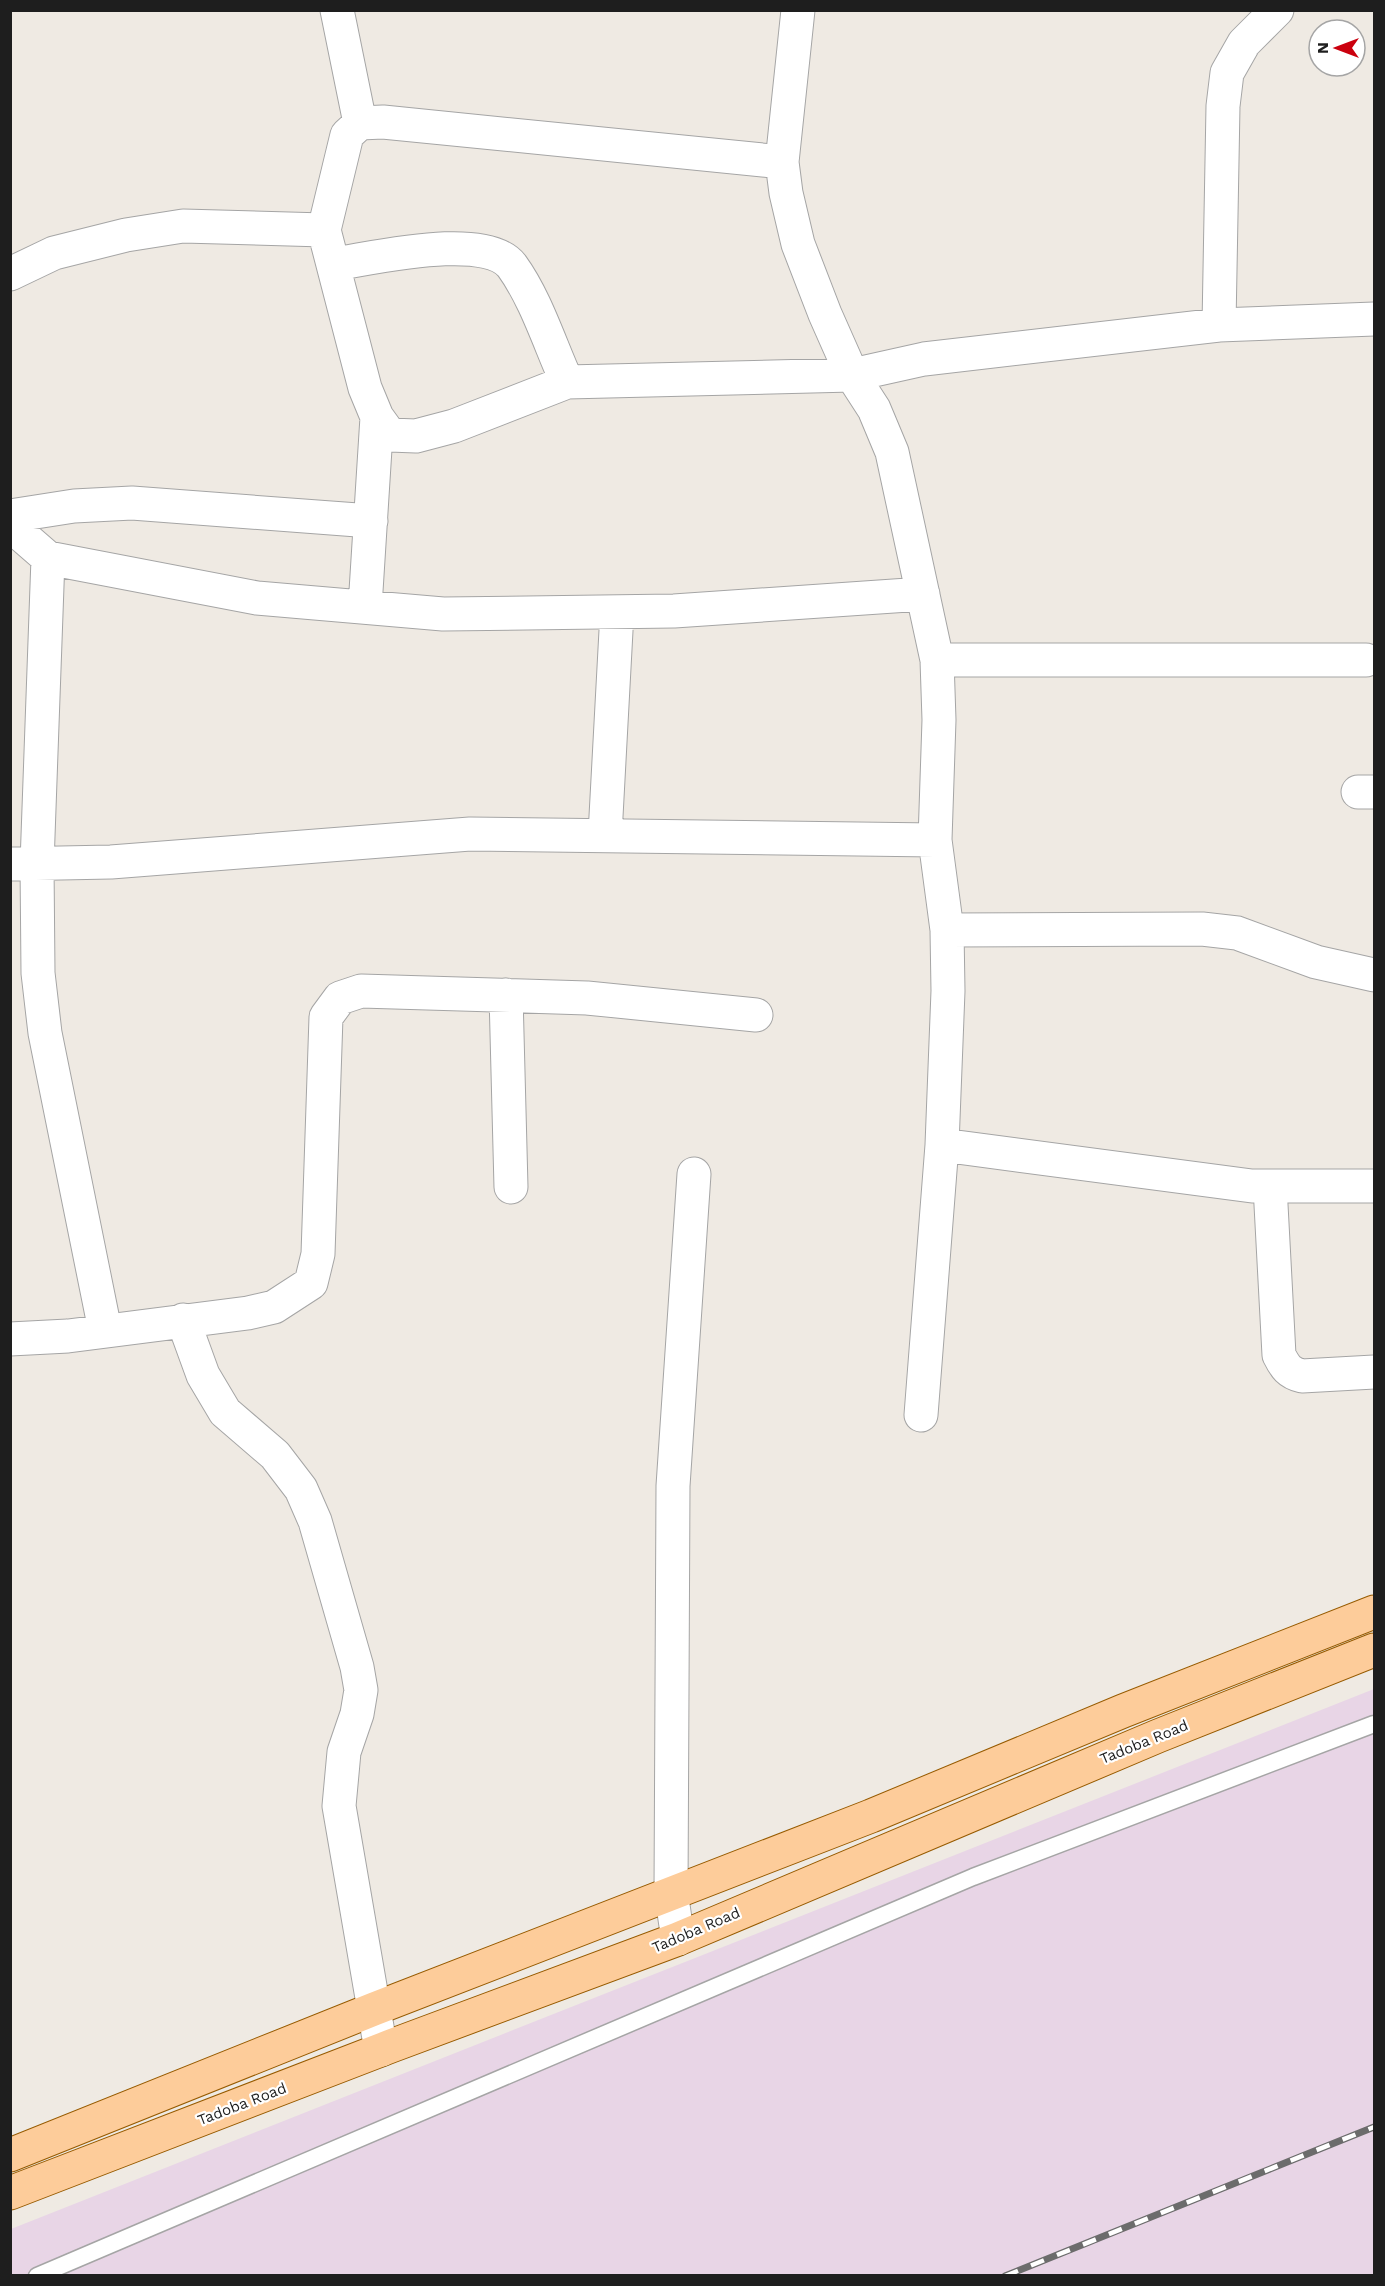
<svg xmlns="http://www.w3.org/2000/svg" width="1385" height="2286" viewBox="0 0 1385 2286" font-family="'Work Sans',sans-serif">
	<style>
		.industrial { fill: #e8d5e6 }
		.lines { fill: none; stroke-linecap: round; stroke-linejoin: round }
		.service-casing { stroke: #a5a5a5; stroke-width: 19 }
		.minor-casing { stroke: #a5a5a5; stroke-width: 35 }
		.primary-casing { stroke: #975b00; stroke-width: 35 }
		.service { stroke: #fff; stroke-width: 16 }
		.minor { stroke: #fff; stroke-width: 33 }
		.primary { stroke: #fdcc9a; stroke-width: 33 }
		.rail-casing { stroke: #6c6c6c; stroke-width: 7 }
		.rail { stroke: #fff; stroke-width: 4.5; stroke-dasharray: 14; stroke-linecap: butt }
		.labels { text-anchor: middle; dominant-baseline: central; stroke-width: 4.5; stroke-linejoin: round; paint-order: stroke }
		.street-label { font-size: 15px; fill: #1e1e1e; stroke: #fff }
	</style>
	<rect width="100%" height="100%" fill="#efeae3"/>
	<path class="industrial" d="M 1374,1689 L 1374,2275 L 11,2276 L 11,2229 Z"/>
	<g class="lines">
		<defs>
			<path id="service" d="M 37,2276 L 973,1877 L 1374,1724"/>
			<path id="minor" d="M 337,10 L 360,123
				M 798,10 L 782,162 L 786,193 L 798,244 L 825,314 L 852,375 L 874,409 L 892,452 L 937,660 L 939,720 L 935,840
				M 782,162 L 383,122 L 360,123 L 347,135 L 324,230 L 365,388 L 377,417 L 390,435 L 416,436 L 454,426 L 567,382 L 852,375 L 924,359 L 1219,325 L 1374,319
				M 334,264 C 371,259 486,231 512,266 C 536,299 550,345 567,382
				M 10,274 L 54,253 L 126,235 L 183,226 L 324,230
				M 1219,325 L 1223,106 L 1227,73 L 1244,43 L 1277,10
				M 10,516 L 74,506 L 132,503 L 371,521
				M 10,525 L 48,558 L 257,598 L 443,614 L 674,611 L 923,594
				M 48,558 L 37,864 L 38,973 L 45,1033 L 105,1330
				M 365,607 L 377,417
				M 937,660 L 1366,660
				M 1358,792 L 1374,792
				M 605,835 L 617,612
				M 10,864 L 111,862 L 470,834 L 935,840 L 947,930 L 948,991 L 942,1145 L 1252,1186 L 1374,1186
				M 947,930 L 1202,929 L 1237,933 L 1316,962 L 1374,975
				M 506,995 L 511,1187
				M 1270,1186 L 1279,1355 C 1285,1367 1289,1373 1302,1376 L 1374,1372
				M 183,1320 L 203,1375 L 225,1412 L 275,1455 L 301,1489 L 315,1521 L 357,1667 L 361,1690 L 357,1714 L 344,1752 L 339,1806 L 381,2050
				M 10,1339 L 68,1336 L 248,1313 L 274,1307 L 311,1283 L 318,1254 L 326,1017 L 340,998 L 361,991 L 587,998 L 756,1015
				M 921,1415 L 942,1145
				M 678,1939 L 671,1892 L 673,1486 L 694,1174"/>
			<path id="primary" d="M 10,2155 L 374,2009 L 871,1816 L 1123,1711 L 1374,1612
				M 10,2193 L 391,2046 L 678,1939 L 1158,1736 L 1374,1650"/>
		</defs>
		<use href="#service" class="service-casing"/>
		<use href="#minor" class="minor-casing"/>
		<use href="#primary" class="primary-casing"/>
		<use href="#service" class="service"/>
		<use href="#minor" class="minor"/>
		<use href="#primary" class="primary"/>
		<defs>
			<path id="rail" d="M 1005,2276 L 1374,2127"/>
		</defs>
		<use href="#rail" class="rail-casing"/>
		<use href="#rail" class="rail"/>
	</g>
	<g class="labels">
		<g class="street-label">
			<text transform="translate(1144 1742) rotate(-22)">Tadoba Road</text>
			<text transform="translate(696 1930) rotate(-23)">Tadoba Road</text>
			<text transform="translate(242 2104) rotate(-21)">Tadoba Road</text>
		</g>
	</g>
	<rect width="1385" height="2286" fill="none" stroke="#1e1e1e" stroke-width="24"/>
	<g transform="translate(1337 48) rotate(270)"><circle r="28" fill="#ffffff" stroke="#a5a5a5" stroke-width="1.5"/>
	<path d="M0-4.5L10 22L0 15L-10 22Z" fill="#cb000e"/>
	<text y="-9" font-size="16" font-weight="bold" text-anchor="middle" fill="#1e1e1e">N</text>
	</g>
</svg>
